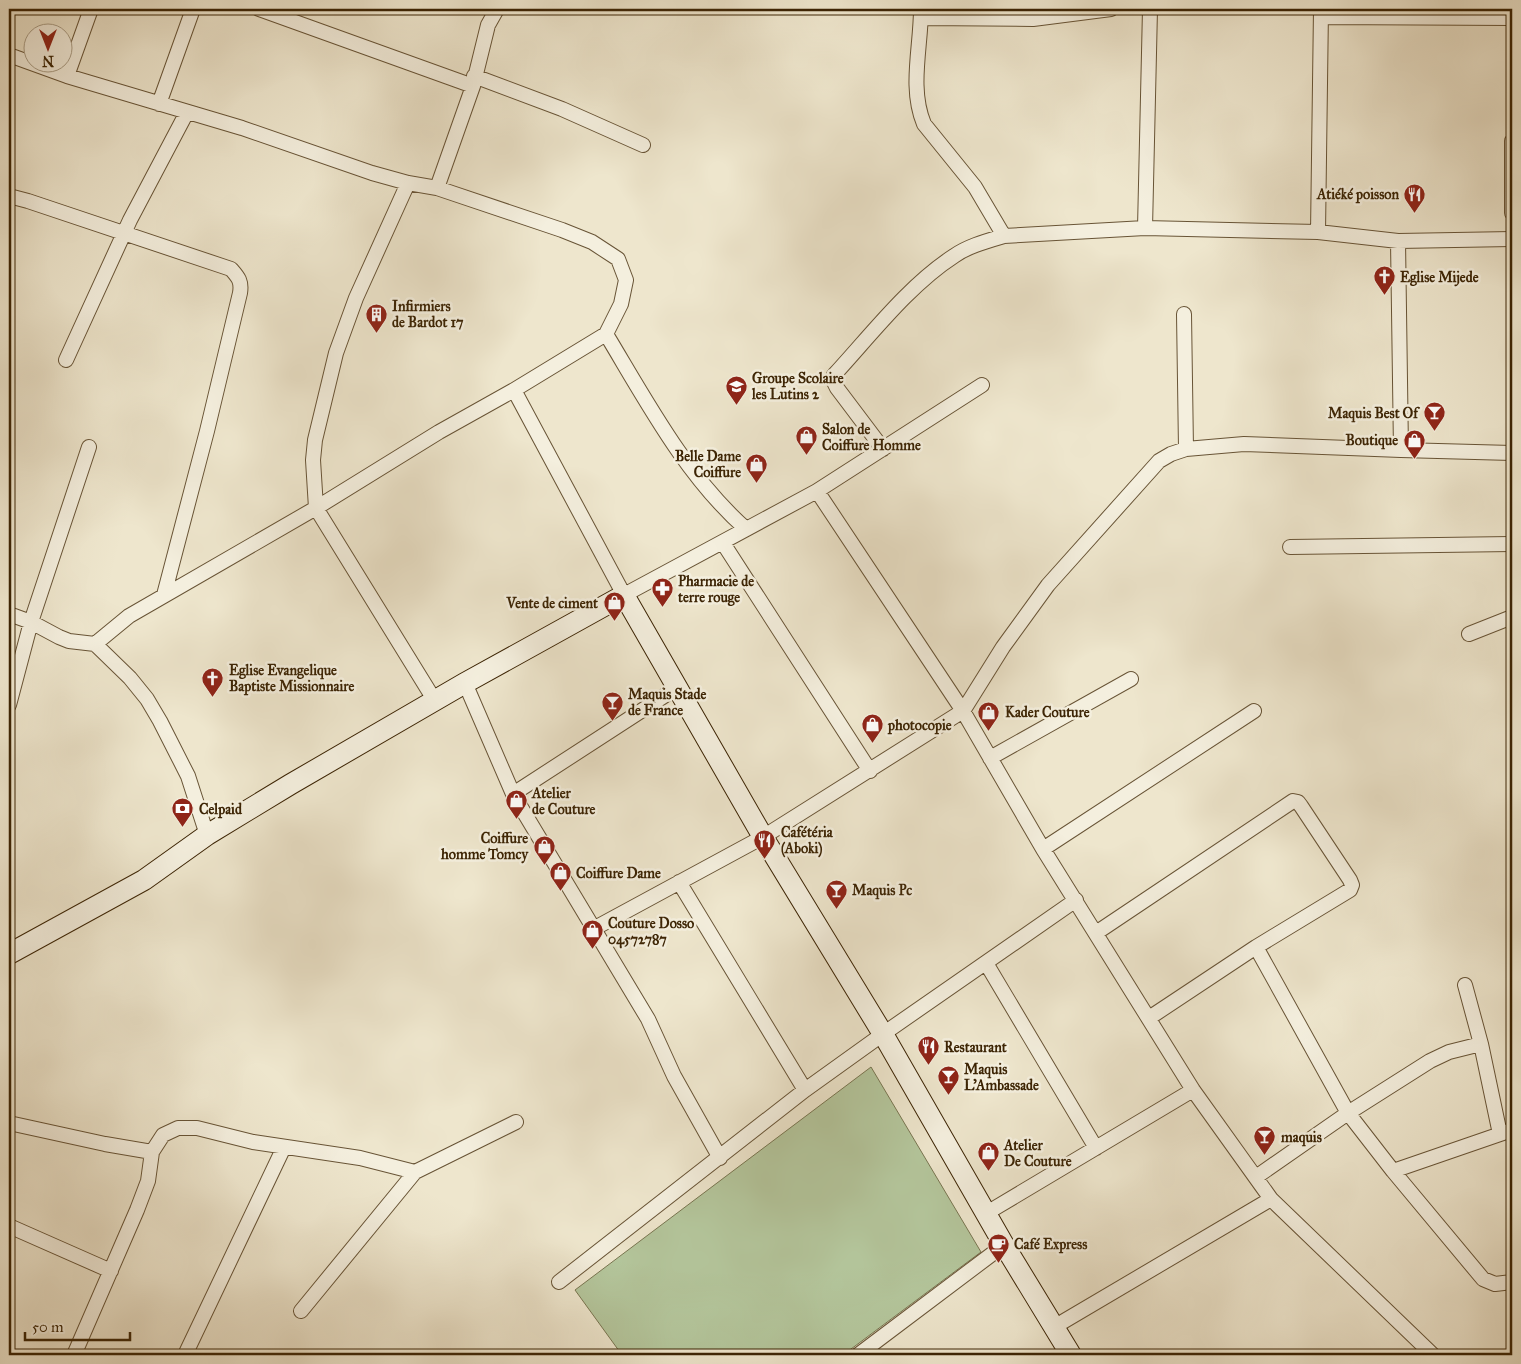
<svg xmlns="http://www.w3.org/2000/svg" width="1521" height="1364" viewBox="0 0 1521 1364" font-family="'IM FELL Great Primer',serif">
	<style>
		.green { fill: #b4c69c; stroke: #787550 }
		.lines { fill: none; stroke-linecap: round; stroke-linejoin: round }
		.street-casing { stroke: #685436; stroke-width: 16 }
		.secondary-casing { stroke: #3c2404; stroke-width: 22 }
		.street { stroke: #f4efde; stroke-width: 14 }
		.secondary { stroke: #f4efde; stroke-width: 20 }
		.labels { text-anchor: middle; dominant-baseline: central; stroke-width: 5; stroke-linejoin: round; paint-order: stroke }
		.poi-label { font-size: 14px; font-weight: bold; fill: #3c2404; stroke: #f4efde; text-anchor: start }
	</style>
	<rect width="100%" height="100%" fill="#eee6cd"/>
	<filter id="stains"><feTurbulence type="fractalNoise" baseFrequency=".004" numOctaves="4"/><feColorMatrix values="0 0 0 0 .2 0 0 0 0 .09 0 0 0 0 .02 0 0 0 .5 -.17"/></filter>
	<radialGradient id="worn" r=".72"><stop offset=".6" stop-color="#630" stop-opacity="0"/><stop offset="1" stop-color="#630" stop-opacity=".3"/></radialGradient>
	<path class="green" d="M 871,1067 L 981,1252 L 843,1355 L 622,1355 L 575,1290 Z"/>
	<g class="lines">
		<defs>
			<path id="street" d="M 259,9 L 473,86
				M 921,9 C 921,47 909,88 924,124 L 975,187 L 1004,236 L 1145,228 L 1318,232 L 1398,241 L 1512,239
				M 1321,17 L 1512,18
				M 921,18 L 1033,19 L 1111,9
				M 9,55 L 67,76 L 242,128 L 372,173 L 408,183 L 437,188 L 562,230 L 592,242 L 618,259 L 626,280 L 621,304 L 606,334 C 647,402 686,476 746,529
				M 67,76 L 91,9
				M 474,76 L 562,109 L 643,145
				M 159,104 L 193,9
				M 1512,141 L 1512,213
				M 408,183 L 356,298 L 336,353 L 315,440 L 313,460 L 316,508 L 439,432 L 514,390 L 606,334
				M 437,188 L 473,86 L 488,25 L 497,9
				M 9,196 L 28,201 L 231,269 C 238,277 242,281 240,293 L 207,431 L 164,595
				M 1145,228 L 1150,9
				M 1318,232 L 1321,9
				M 1398,241 L 1401,450
				M 1184,314 L 1186,449
				M 66,360 L 130,220 L 187,112
				M 514,390 L 624,595 L 817,491 L 982,385
				M 883,449 L 837,388 L 834,382 L 834,375 C 870,336 909,285 954,256 C 968,246 987,241 1004,236
				M 817,491 L 963,711 L 1043,849 L 1193,1090 L 1271,1199 L 1433,1355
				M 723,543 L 870,771
				M 1290,547 L 1512,544
				M 9,614 L 31,622 L 59,637 L 69,641 L 95,644 L 130,678 L 147,699 L 160,721 L 188,776 L 207,835
				M 1469,634 L 1512,617
				M 95,644 L 129,616 L 316,508 L 435,701
				M 465,683 L 513,794 L 678,687
				M 9,705 L 31,622 L 89,447
				M 990,758 L 1131,679
				M 513,794 L 648,1019 L 674,1076 L 720,1158
				M 1043,849 L 1254,711
				M 679,882 L 805,1090
				M 595,928 L 763,837 L 963,711 L 1003,647 L 1048,585 L 1159,461 L 1171,454 L 1186,449 L 1244,444 L 1401,450 L 1512,453
				M 1096,933 L 1293,801 L 1298,802 L 1301,806 L 1350,880 L 1352,885 L 1350,890 L 1256,947 L 1149,1018
				M 1256,947 L 1348,1113 L 1393,1171 L 1512,1130
				M 986,963 L 1096,1148
				M 1465,985 L 1481,1044 L 1500,1134
				M 9,1123 L 105,1144 L 152,1152
				M 1393,1171 L 1483,1279 L 1495,1284 L 1512,1282
				M 1256,1177 L 1348,1113 L 1430,1061 L 1449,1052 L 1481,1044
				M 985,1214 L 1193,1090
				M 9,1226 L 111,1271
				M 559,1282 L 805,1090 L 883,1034 L 1076,900
				M 301,1311 L 415,1172
				M 1054,1327 L 1271,1199
				M 74,1355 L 137,1210 L 148,1181 L 152,1152 L 163,1135 L 178,1128 L 197,1128 L 253,1142 L 360,1158 L 415,1172 L 516,1122
				M 185,1355 L 284,1147
				M 858,1355 L 1004,1245"/>
			<path id="secondary" d="M 9,954 L 144,880 L 207,835 L 291,784 L 465,683 L 624,595 L 763,837 L 883,1034 L 1004,1245 L 1071,1355"/>
		</defs>
		<use href="#street" class="street-casing"/>
		<use href="#secondary" class="secondary-casing"/>
		<use href="#street" class="street"/>
		<use href="#secondary" class="secondary"/>
	</g>
	<defs>
		<symbol id="restaurant-pin" viewBox="-11 -11 22 30"><path d="M0 17L-7.5 6A9.5 9.5 0 1 1 7.5 6Z" fill="#8f2418" stroke="#f4efde"/><path d="M-5-6h1v4h1v-4h1v4h1v-4h1v5L-1.5 .5V6h-2V.5L-5-1ZM5-6V6H3V1.5H1.5Q1.5-4 5-6Z" fill="#fff"/></symbol>
		<symbol id="church-pin" viewBox="-11 -11 22 30"><path d="M0 17L-7.5 6A9.5 9.5 0 1 1 7.5 6Z" fill="#8f2418" stroke="#f4efde"/><path d="M-1.2-6h2.4v3.5h3.3v2.4h-3.3V6h-2.4V-.1h-3.3v-2.4h3.3Z" fill="#fff"/></symbol>
		<symbol id="building-pin" viewBox="-11 -11 22 30"><path d="M0 17L-7.5 6A9.5 9.5 0 1 1 7.5 6Z" fill="#8f2418" stroke="#f4efde"/><path d="M-4-6H4V6H1V3H-1V6H-4ZM-2.5-4.3h1.7v1.8h-1.7ZM.8-4.3h1.7v1.8H.8ZM-2.5-1h1.7V.8h-1.7ZM.8-1h1.7V.8H.8Z" fill="#fff"/></symbol>
		<symbol id="school-pin" viewBox="-11 -11 22 30"><path d="M0 17L-7.5 6A9.5 9.5 0 1 1 7.5 6Z" fill="#8f2418" stroke="#f4efde"/><path d="M0-5L7-2L0 1L-7-2ZM-4 1L0 2.5L4 1V4Q0 6-4 4Z" fill="#fff"/></symbol>
		<symbol id="bar-pin" viewBox="-11 -11 22 30"><path d="M0 17L-7.5 6A9.5 9.5 0 1 1 7.5 6Z" fill="#8f2418" stroke="#f4efde"/><path d="M-6-5H6L.8 .8V4.5H3.5V6h-7V4.5H-.8V.8Z" fill="#fff"/></symbol>
		<symbol id="shop-pin" viewBox="-11 -11 22 30"><path d="M0 17L-7.5 6A9.5 9.5 0 1 1 7.5 6Z" fill="#8f2418" stroke="#f4efde"/><path d="M-5-2.5h2.3a2.7 3.5 0 0 1 5.4 0H5L5.5 6h-11ZM-1.5-2.5h3a1.5 2.3 0 0 0-3 0Z" fill="#fff"/></symbol>
		<symbol id="pharmacy-pin" viewBox="-11 -11 22 30"><path d="M0 17L-7.5 6A9.5 9.5 0 1 1 7.5 6Z" fill="#8f2418" stroke="#f4efde"/><path d="M-2-6h4v4h4v4h-4v4h-4v-4h-4v-4h4Z" fill="#fff"/></symbol>
		<symbol id="bank-pin" viewBox="-11 -11 22 30"><path d="M0 17L-7.5 6A9.5 9.5 0 1 1 7.5 6Z" fill="#8f2418" stroke="#f4efde"/><path d="M-6-4H6V4H-6ZM0-2.3a2.3 2.3 0 1 0 0 4.6a2.3 2.3 0 1 0 0-4.6Z" fill="#fff"/></symbol>
		<symbol id="cafe-pin" viewBox="-11 -11 22 30"><path d="M0 17L-7.5 6A9.5 9.5 0 1 1 7.5 6Z" fill="#8f2418" stroke="#f4efde"/><path d="M-5.5-4.5H6V0H3Q3 3.5 0 3.5H-2.5Q-5.5 3.5-5.5 0ZM3-3.2v2h1.7v-2ZM-6 4.5H4V6H-6Z" fill="#fff"/></symbol>
	</defs>
	<g fill-rule="evenodd">
		<use href="#restaurant-pin" x="1402" y="182" width="25" height="34"/>
		<use href="#church-pin" x="1372" y="264" width="25" height="34"/>
		<use href="#building-pin" x="364" y="302" width="25" height="34"/>
		<use href="#school-pin" x="724" y="374" width="25" height="34"/>
		<use href="#bar-pin" x="1422" y="400" width="25" height="34"/>
		<use href="#shop-pin" x="794" y="424" width="25" height="34"/>
		<use href="#shop-pin" x="1402" y="428" width="25" height="34"/>
		<use href="#shop-pin" x="744" y="452" width="25" height="34"/>
		<use href="#pharmacy-pin" x="650" y="576" width="25" height="34"/>
		<use href="#shop-pin" x="602" y="590" width="25" height="34"/>
		<use href="#church-pin" x="200" y="666" width="25" height="34"/>
		<use href="#bar-pin" x="600" y="690" width="25" height="34"/>
		<use href="#shop-pin" x="976" y="700" width="25" height="34"/>
		<use href="#shop-pin" x="860" y="712" width="25" height="34"/>
		<use href="#shop-pin" x="504" y="788" width="25" height="34"/>
		<use href="#bank-pin" x="170" y="796" width="25" height="34"/>
		<use href="#restaurant-pin" x="752" y="828" width="25" height="34"/>
		<use href="#shop-pin" x="532" y="834" width="25" height="34"/>
		<use href="#shop-pin" x="548" y="860" width="25" height="34"/>
		<use href="#bar-pin" x="824" y="878" width="25" height="34"/>
		<use href="#shop-pin" x="580" y="918" width="25" height="34"/>
		<use href="#restaurant-pin" x="916" y="1034" width="25" height="34"/>
		<use href="#bar-pin" x="936" y="1064" width="25" height="34"/>
		<use href="#bar-pin" x="1252" y="1124" width="25" height="34"/>
		<use href="#shop-pin" x="976" y="1140" width="25" height="34"/>
		<use href="#cafe-pin" x="986" y="1232" width="25" height="34"/>
	</g>
	<g class="labels">
		<g class="poi-label">
			<text x="1399" y="194" text-anchor="end">Atiéké poisson</text>
			<text x="1400" y="277">Eglise Mijede</text>
			<text x="392" y="306">Infirmiers<tspan x="392" dy="16">de Bardot 17</tspan></text>
			<text x="752" y="378">Groupe Scolaire<tspan x="752" dy="16">les Lutins 2</tspan></text>
			<text x="1418" y="413" text-anchor="end">Maquis Best Of</text>
			<text x="822" y="429">Salon de<tspan x="822" dy="16">Coiffure Homme</tspan></text>
			<text x="1398" y="440" text-anchor="end">Boutique</text>
			<text x="741" y="456" text-anchor="end">Belle Dame<tspan x="741" dy="16">Coiffure</tspan></text>
			<text x="678" y="581">Pharmacie de<tspan x="678" dy="16">terre rouge</tspan></text>
			<text x="598" y="603" text-anchor="end">Vente de ciment</text>
			<text x="229" y="670">Eglise Evangelique<tspan x="229" dy="16">Baptiste Missionnaire</tspan></text>
			<text x="628" y="694">Maquis Stade<tspan x="628" dy="16">de France</tspan></text>
			<text x="1005" y="712">Kader Couture</text>
			<text x="888" y="725">photocopie</text>
			<text x="532" y="793">Atelier<tspan x="532" dy="16">de Couture</tspan></text>
			<text x="199" y="809">Celpaid</text>
			<text x="781" y="832">Cafétéria<tspan x="781" dy="16">(Aboki)</tspan></text>
			<text x="528" y="838" text-anchor="end">Coiffure<tspan x="528" dy="16">homme Tomcy</tspan></text>
			<text x="576" y="873">Coiffure Dame</text>
			<text x="852" y="890">Maquis Pc</text>
			<text x="608" y="923">Couture Dosso<tspan x="608" dy="16">04572787</tspan></text>
			<text x="944" y="1047">Restaurant</text>
			<text x="964" y="1069">Maquis<tspan x="964" dy="16">L'Ambassade</tspan></text>
			<text x="1281" y="1137">maquis</text>
			<text x="1004" y="1145">Atelier<tspan x="1004" dy="16">De Couture</tspan></text>
			<text x="1014" y="1244">Café Express</text>
		</g>
	</g>
	<rect width="1521" height="1364" fill="none" stroke="#eee6cd" stroke-width="30"/>
	<rect x="10" y="10" width="1501" height="1344" fill="none" stroke="#3c2404" stroke-width="2.5"/>
	<rect x="15" y="15" width="1491" height="1334" fill="none" stroke="#3c2404"/>
	<g transform="translate(48 48) rotate(180)"><circle r="24" fill="#f4efde" stroke="#aa9e87"/>
	<path d="M0-4L9 19L0 12L-9 19Z" fill="#8f2418"/>
	<text y="-8" font-size="14" font-weight="bold" text-anchor="middle" fill="#3c2404">N</text>
	</g>
	<path d="M25 1332v8h105v-8" fill="none" stroke="#3c2404" stroke-width="2.5"/>
	<text x="32" y="1332" font-size="15" fill="#3c2404" stroke="#f4efde" stroke-width="4" paint-order="stroke">50 m</text>
	<rect width="100%" height="100%" filter="url(#stains)"/>
	<rect width="100%" height="100%" fill="url(#worn)"/>
</svg>
